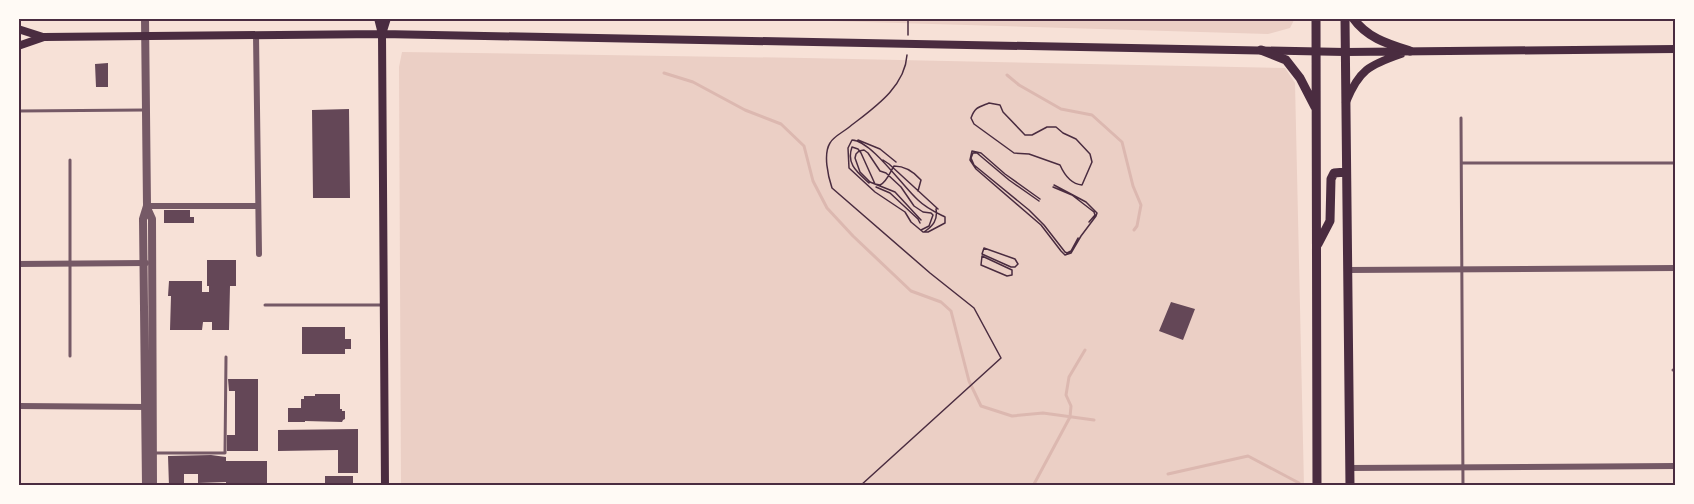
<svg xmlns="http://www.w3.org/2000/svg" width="1694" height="504" viewBox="0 0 1694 504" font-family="'Zilla Slab',serif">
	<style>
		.green { fill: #ebcfc5 }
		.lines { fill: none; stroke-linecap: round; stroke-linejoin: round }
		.stream { stroke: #dcb8b0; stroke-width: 3 }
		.building { fill: #644757 }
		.path { stroke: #4a2c40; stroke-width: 1.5 }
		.service { stroke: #755966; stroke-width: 3 }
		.minor { stroke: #755966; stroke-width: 6 }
		.tertiary { stroke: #755966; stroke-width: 8 }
		.secondary { stroke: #4a2c40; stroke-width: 8 }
		.trunk { stroke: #4a2c40; stroke-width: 9 }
		.neatline { fill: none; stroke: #4a2c40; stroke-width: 2 }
	</style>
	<rect width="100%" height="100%" fill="#f7e1d7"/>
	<path class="green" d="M 728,18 L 1295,18 L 1290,28 L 1268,34 Z
		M 402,52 L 805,58 L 1285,68 L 1295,83 L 1304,486 L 401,486 L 399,67 Z"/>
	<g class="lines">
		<path class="stream" d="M 664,73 L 693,82 L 745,110 L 781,124 L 804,146 L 813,181 L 827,208 L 853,236 L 911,291 L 941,302 L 951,311 L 969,381 L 981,406 L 1012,416 L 1043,413 L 1094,420
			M 1007,75 L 1019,85 L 1061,109 L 1092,115 L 1122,142 L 1133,186 L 1141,205 L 1137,226 L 1134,230
			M 1168,474 L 1248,456 L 1299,483
			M 1033,486 L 1070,417 L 1071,406 L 1066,395 L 1069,377 L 1085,350"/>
	</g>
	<path class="building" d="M 108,63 L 108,87 L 96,87 L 95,64 Z
		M 349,109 L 350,198 L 313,198 L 312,110 Z
		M 164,210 L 190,210 L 190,217 L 194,217 L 194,223 L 164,223 Z
		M 207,260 L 236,260 L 236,286 L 230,286 L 229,330 L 212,330 L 212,322 L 203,322 L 202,330 L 170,330 L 171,296 L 168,296 L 169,281 L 202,281 L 202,292 L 209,292 L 209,286 L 207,286 Z
		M 1171,302 L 1195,309 L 1183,340 L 1159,331 Z
		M 302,327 L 345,327 L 345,339 L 351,339 L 351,349 L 345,349 L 345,354 L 302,354 Z
		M 228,379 L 258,379 L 258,451 L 227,451 L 227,435 L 235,435 L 235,391 L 229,391 Z
		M 315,394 L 340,394 L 340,409 L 342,409 L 342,411 L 345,411 L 345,419 L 343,420 L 342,422 L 305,421 L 305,422 L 288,422 L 288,408 L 301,408 L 301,399 L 304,399 L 304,396 L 315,396 Z
		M 358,429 L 358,473 L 338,473 L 338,450 L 278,451 L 278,430 Z
		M 211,455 L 226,457 L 226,461 L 267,461 L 267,486 L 226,486 L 226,482 L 198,483 L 198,474 L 184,474 L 184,484 L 189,484 L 189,486 L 169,486 L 168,456 Z
		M 325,476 L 353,476 L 353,484 L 355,484 L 355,486 L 325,486 Z"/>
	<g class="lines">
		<path class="path" d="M 908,18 L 908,35
			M 989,103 L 1000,105 L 1003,112 L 1025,135 L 1032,135 L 1047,127 L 1056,127 L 1063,133 L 1076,139 L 1090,154 L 1092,162 L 1082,185 C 1071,184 1064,174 1060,165 L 1029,154 L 1014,153 L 974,124 L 971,118 C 975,107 979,107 989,103 Z
			M 852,140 C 872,141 903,187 918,200 C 926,208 935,212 945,217 L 945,223 L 928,232 L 923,232 L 911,222 L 905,212 L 875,192 L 849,168 L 848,148 Z
			M 858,140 L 880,149 L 896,162
			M 883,160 L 889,164 L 938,209
			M 869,183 C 857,172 846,164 852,147 L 858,149 L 861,153 L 875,184 L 880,185 C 887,182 890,172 894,166 C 906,166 914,172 921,180 L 918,191
			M 876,187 L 890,193 L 918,219 L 920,223
			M 1053,187 L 1072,195 L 1094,212 L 1095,215 L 1089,222
			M 1040,199 L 1005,174 L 981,153 L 972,151 L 970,160 L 976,169 L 1041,225 L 1061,251 L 1065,255 L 1071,253 L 1081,236 L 1096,216 L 1097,213 L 1086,202 L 1054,185
			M 1039,201 L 1009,180 L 977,153 L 973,153 L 971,158 L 974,165 L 1029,210 L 1044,225 L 1065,252 L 1067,253 L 1071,251 L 1078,238
			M 921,220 L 895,192 L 870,182 L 860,172 L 855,158 L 856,154 L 859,151 L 864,150 L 868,153 L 880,171 L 886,173 L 901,187 L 914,206 L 923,212 L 931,213 L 933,215 L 929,226 L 921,230
			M 924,232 C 933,226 938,220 936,209
			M 984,248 L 1015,259 L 1018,264 L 1015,267 L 1011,267 L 982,254 Z
			M 982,256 L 1012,270 L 1012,275 L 1007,276 L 981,265 Z
			M 860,486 L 1001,358 L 974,308 L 930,273 L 832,188 C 828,176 823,154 830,143 C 833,137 843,132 848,128 C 872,109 905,88 907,55"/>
		<path class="service" d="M 18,111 L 144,110
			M 1461,118 L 1463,486
			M 70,160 L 70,356
			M 1462,163 L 1676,163
			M 265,305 L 383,305
			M 1673,370 L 1676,370
			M 155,453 L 225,453 L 226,357"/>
		<path class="minor" d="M 256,35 L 259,254
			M 147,206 L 258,206
			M 18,264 L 146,263
			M 1347,270 L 1676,268
			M 18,406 L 149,407
			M 1350,468 L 1676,466"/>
		<path class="tertiary" d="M 145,18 L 147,206 L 143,219 L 146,486
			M 147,208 L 152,219 L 153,486"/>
		<path class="secondary" d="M 378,18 L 382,34 L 385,486
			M 18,29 L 43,37
			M 382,34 L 387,18
			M 18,46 L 44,37 L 382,34 L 1345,52 L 1676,49
			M 1346,102 C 1359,70 1369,65 1401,54"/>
		<path class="trunk" d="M 1316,18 L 1317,486
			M 1345,18 L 1350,486
			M 1353,18 C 1367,38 1388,44 1410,51
			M 1261,50 L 1286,60 L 1300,78 L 1315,107
			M 1318,244 L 1330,221 L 1331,179 L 1334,173 L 1346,172"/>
	</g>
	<rect width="1694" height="504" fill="none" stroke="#fffaf5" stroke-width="39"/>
	<rect x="20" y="20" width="1654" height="464" class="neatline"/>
</svg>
